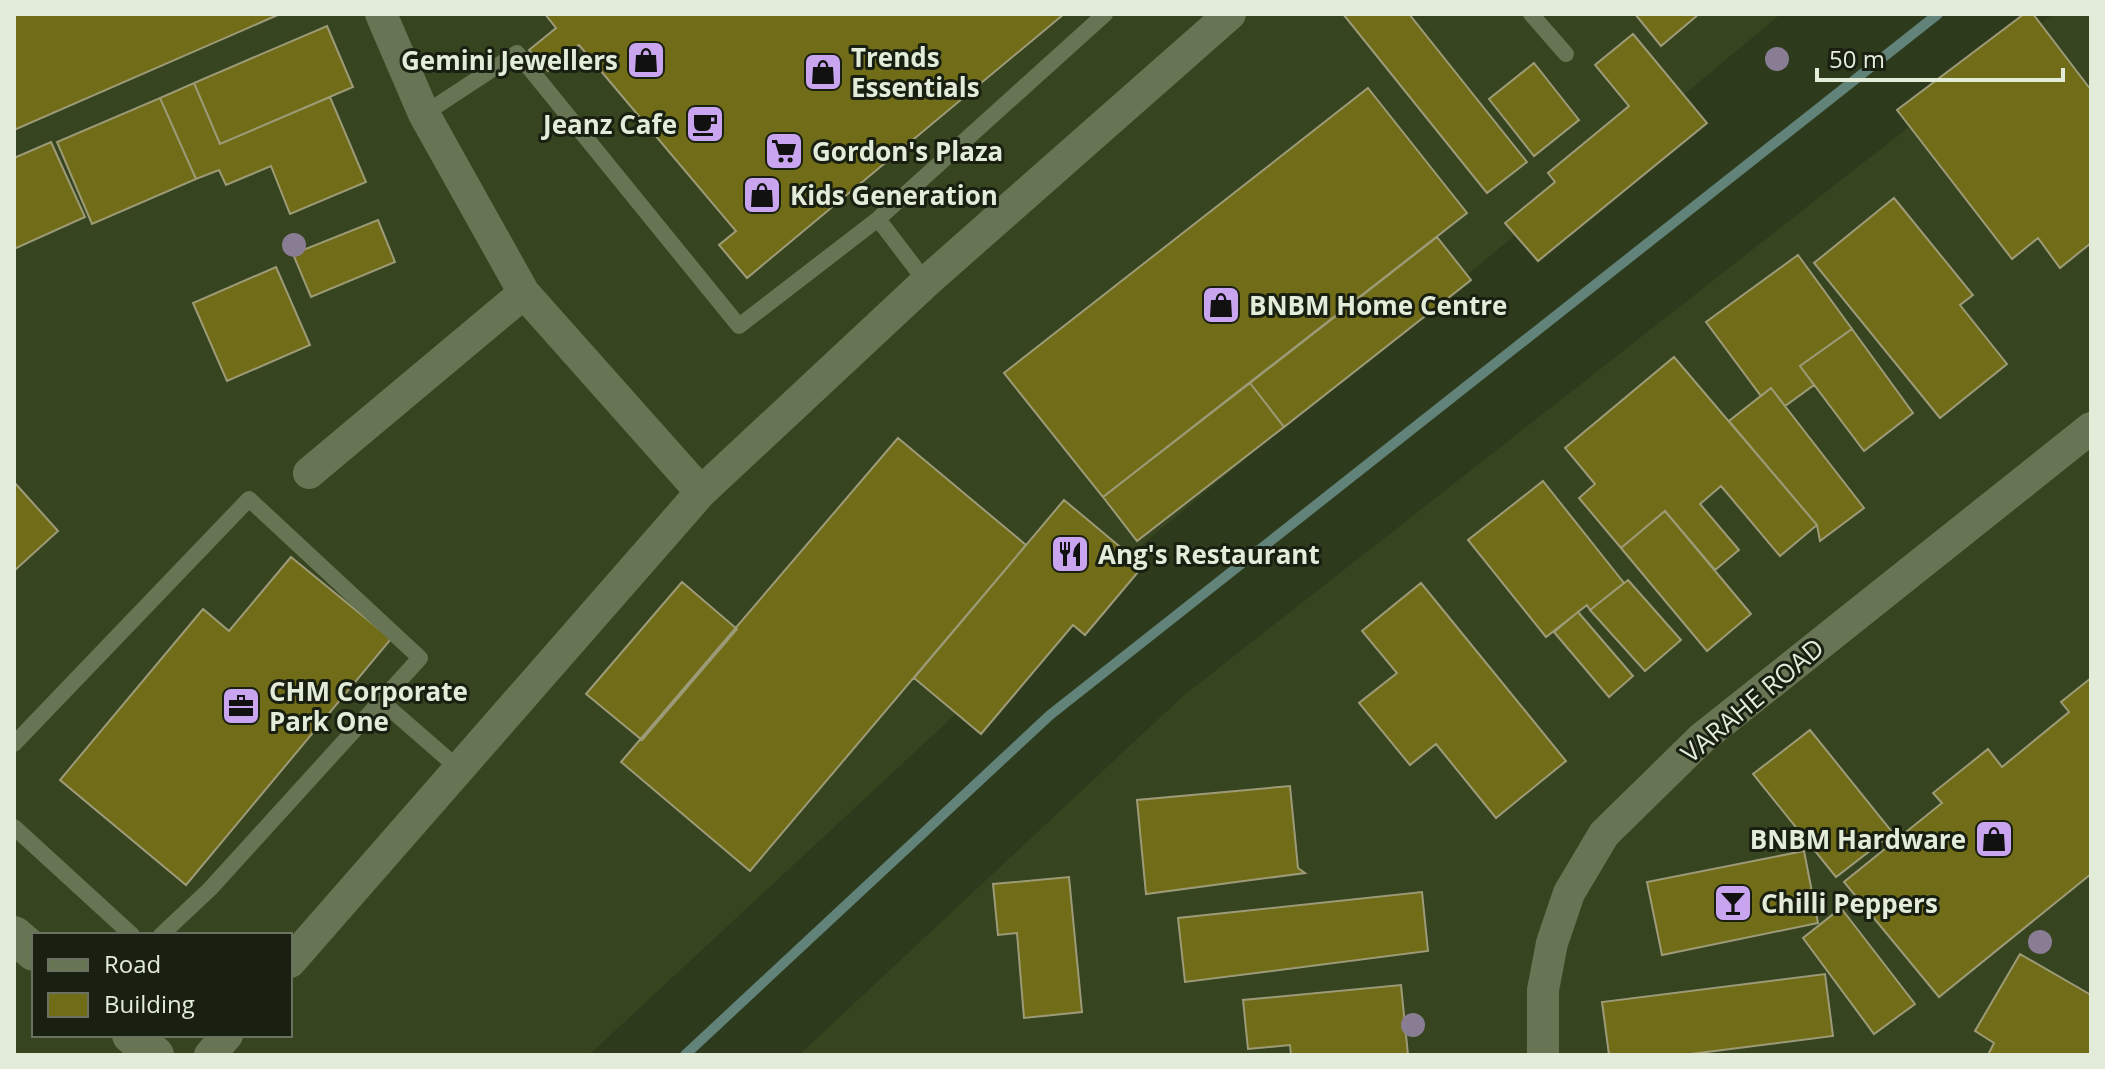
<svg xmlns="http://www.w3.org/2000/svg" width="2105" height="1069" viewBox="0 0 2105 1069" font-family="'Open Sans',sans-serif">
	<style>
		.built { fill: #36441f; fill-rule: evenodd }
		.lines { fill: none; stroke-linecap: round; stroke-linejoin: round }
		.stream { stroke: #61837a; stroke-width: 10 }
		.building { fill: #716c18; stroke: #9d9b77; stroke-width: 2 }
		.service { stroke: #687554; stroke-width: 16 }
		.minor { stroke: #687554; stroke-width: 32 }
		.tertiary { stroke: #687554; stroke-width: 38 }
		.tree { fill: #897d93 }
		.labels { text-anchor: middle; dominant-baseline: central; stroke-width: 6; stroke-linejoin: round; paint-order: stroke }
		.poi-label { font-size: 26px; font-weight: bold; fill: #e3ebd9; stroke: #191f11; text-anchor: start }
		.street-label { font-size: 26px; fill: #e3ebd9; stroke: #191f11 }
	</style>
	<rect width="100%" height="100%" fill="#2e3a1c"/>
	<path class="built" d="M 14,14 L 1781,14 L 1101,579 L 589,1055 L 14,1055 ZM 34,935 L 290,935 L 290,1035 L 34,1035 Z
		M 2053,14 L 2091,14 L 2091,1055 L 799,1055 L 1183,696 Z"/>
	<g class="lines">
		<path class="stream" d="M 685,1055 L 1050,715 L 1938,14"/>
	</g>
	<path class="building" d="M 14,14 L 280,14 L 14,130 Z
		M 545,14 L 1064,14 L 747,278 L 719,245 L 736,231 L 579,45 L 548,71 L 529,50 L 556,28 Z
		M 1343,14 L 1409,14 L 1527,162 L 1487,193 Z
		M 1635,14 L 1699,14 L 1661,46 Z
		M 2024,14 L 2033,14 L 2091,90 L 2091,243 L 2060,268 L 2038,238 L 2012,259 L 1897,110 Z
		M 327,26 L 353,87 L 220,144 L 194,83 Z
		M 1633,34 L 1707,123 L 1538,261 L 1505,223 L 1555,182 L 1548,173 L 1629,106 L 1595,65 Z
		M 1534,63 L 1579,120 L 1534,156 L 1489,99 Z
		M 194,83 L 220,144 L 330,97 L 366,182 L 290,214 L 271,166 L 226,185 L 219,170 L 196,179 L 160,98 Z
		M 1368,88 L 1467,213 L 1103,497 L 1004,373 Z
		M 160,98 L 196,179 L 92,224 L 57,142 Z
		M 51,142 L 85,217 L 14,249 L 14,158 Z
		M 1894,198 L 1973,295 L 1960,305 L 2007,364 L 1940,418 L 1814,263 Z
		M 378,220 L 395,262 L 311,297 L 293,254 Z
		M 1437,237 L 1471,280 L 1284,427 L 1250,383 Z
		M 1798,255 L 1852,329 L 1800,366 L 1814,385 L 1785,406 L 1771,388 L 1761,396 L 1706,322 Z
		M 276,267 L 310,345 L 227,381 L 193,303 Z
		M 1852,329 L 1913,413 L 1864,451 L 1800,366 Z
		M 1674,357 L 1817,525 L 1780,556 L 1721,486 L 1700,504 L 1739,550 L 1715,570 L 1665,511 L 1621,548 L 1579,498 L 1595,484 L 1565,448 Z
		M 1250,383 L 1284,427 L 1137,541 L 1103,497 Z
		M 1771,388 L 1864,508 L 1820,541 L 1817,525 L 1729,421 Z
		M 898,438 L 1026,545 L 750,871 L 621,762 Z
		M 1543,481 L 1624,583 L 1590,610 L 1587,605 L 1546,637 L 1468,540 Z
		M 14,482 L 58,531 L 14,571 Z
		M 1064,500 L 1143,566 L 1085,635 L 1073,625 L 981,734 L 914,678 Z
		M 1665,511 L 1751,614 L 1707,651 L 1621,548 Z
		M 291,557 L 391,639 L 186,885 L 60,780 L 203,609 L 229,631 Z
		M 1628,580 L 1681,640 L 1645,671 L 1590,610 Z
		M 682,582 L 737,629 L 642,740 L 586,694 Z
		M 1421,583 L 1566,761 L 1496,818 L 1436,744 L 1410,765 L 1359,703 L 1397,673 L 1362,631 Z
		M 1578,612 L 1633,676 L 1609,697 L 1554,632 Z
		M 2091,678 L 2091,874 L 1939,997 L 1844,882 L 1942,803 L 1933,793 L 1988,749 L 2002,767 L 2069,712 L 2061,702 Z
		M 1810,730 L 1893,833 L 1836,877 L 1753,774 Z
		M 1290,786 L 1298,868 L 1305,873 L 1146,894 L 1137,800 Z
		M 1804,851 L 1818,923 L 1662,955 L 1647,882 Z
		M 1069,877 L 1082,1012 L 1024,1018 L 1017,933 L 998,935 L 993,884 Z
		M 1422,892 L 1428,951 L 1185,982 L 1178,918 Z
		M 1841,908 L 1915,1004 L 1874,1034 L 1803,938 Z
		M 2020,954 L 2091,995 L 2091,1055 L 1988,1055 L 1994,1043 L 1975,1031 Z
		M 1825,974 L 1833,1036 L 1683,1055 L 1609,1055 L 1602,1002 Z
		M 1401,985 L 1408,1055 L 1291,1055 L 1290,1045 L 1248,1049 L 1243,1000 Z"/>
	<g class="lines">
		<path class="service" d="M 1531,14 L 1566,54
			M 424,114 L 517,53 L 739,326 L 878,219 L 1105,14
			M 878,219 L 926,282
			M 381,701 L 458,768
			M 14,744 L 249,499 L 420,658 L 210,889 L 161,935
			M 14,827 L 132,935"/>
		<path class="minor" d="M 381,14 L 424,114 L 524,293 L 701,492
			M 309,473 L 524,293
			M 290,962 L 701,492 L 926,282 L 1230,14
			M 210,1055 L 227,1035
			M 1543,1055 L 1543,990 L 1552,943 L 1569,893 L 1604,834 L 1702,738 L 2091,428"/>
		<path class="tertiary" d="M 14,935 L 34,952
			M 131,1035 L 155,1055"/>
	</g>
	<g class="tree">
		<circle cx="1777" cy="59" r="12"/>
		<circle cx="294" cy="245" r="12"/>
		<circle cx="2040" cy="942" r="12"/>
		<circle cx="1413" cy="1025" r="12"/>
	</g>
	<defs>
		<symbol id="shop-square" viewBox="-11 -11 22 22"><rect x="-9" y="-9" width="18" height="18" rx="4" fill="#c8a5ee" stroke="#191f11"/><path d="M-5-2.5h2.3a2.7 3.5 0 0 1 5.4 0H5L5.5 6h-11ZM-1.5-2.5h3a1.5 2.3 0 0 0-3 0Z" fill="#111"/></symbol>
		<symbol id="cafe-square" viewBox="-11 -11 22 22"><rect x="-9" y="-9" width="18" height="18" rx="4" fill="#c8a5ee" stroke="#191f11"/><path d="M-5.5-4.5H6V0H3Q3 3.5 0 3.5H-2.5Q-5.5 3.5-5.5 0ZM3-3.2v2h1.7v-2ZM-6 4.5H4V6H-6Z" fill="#111"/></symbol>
		<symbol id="supermarket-square" viewBox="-11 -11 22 22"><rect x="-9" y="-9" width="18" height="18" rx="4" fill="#c8a5ee" stroke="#191f11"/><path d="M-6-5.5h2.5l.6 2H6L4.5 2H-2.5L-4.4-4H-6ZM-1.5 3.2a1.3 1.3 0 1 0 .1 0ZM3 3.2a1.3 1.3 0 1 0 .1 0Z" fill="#111"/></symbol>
		<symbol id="restaurant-square" viewBox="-11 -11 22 22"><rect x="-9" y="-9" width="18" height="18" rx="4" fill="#c8a5ee" stroke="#191f11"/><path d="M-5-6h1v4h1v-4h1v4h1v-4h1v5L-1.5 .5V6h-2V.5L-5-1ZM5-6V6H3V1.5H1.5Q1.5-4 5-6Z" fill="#111"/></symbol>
		<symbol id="office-square" viewBox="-11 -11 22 22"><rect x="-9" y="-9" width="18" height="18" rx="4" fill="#c8a5ee" stroke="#191f11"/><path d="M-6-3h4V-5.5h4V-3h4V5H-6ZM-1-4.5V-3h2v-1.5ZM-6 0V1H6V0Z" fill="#111"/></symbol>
		<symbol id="bar-square" viewBox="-11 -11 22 22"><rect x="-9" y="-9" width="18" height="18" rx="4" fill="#c8a5ee" stroke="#191f11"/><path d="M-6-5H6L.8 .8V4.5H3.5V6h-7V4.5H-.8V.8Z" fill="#111"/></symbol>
	</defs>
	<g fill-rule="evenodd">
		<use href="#shop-square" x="624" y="38" width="44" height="44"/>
		<use href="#shop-square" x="801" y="50" width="44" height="44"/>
		<use href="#cafe-square" x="683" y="102" width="44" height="44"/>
		<use href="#supermarket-square" x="762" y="129" width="44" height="44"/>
		<use href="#shop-square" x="740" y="173" width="44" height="44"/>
		<use href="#shop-square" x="1199" y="283" width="44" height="44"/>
		<use href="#restaurant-square" x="1048" y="532" width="44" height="44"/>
		<use href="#office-square" x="219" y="684" width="44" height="44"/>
		<use href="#shop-square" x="1972" y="817" width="44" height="44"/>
		<use href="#bar-square" x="1711" y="881" width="44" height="44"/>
	</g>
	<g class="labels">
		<g class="poi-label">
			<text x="851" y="57">Trends<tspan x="851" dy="30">Essentials</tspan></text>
			<text x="618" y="60" text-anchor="end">Gemini Jewellers</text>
			<text x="677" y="124" text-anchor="end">Jeanz Cafe</text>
			<text x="812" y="151">Gordon's Plaza</text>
			<text x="790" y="195">Kids Generation</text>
			<text x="1249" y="305">BNBM Home Centre</text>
			<text x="1098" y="554">Ang's Restaurant</text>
			<text x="269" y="691">CHM Corporate<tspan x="269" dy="30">Park One</tspan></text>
			<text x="1966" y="839" text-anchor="end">BNBM Hardware</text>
			<text x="1761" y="903">Chilli Peppers</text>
		</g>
		<g class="street-label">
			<text transform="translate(1752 700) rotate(-40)">VARAHE ROAD</text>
		</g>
	</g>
	<rect width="2105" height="1069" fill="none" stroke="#e3ebd9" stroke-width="32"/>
	<rect x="32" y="933" width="260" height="104" fill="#191f11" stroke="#6a7161" stroke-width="2"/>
	<rect x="48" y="959" width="40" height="12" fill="#687554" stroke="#6a7161" stroke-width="2"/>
	<text x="104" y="973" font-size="24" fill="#e3ebd9">Road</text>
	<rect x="48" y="993" width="40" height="24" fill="#716c18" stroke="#6a7161" stroke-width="2"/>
	<text x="104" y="1013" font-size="24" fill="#e3ebd9">Building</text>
	<path d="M1817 68v12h246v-12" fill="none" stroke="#e3ebd9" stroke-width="4"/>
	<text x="1829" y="68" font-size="24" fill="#e3ebd9" stroke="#191f11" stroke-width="6" paint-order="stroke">50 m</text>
</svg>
